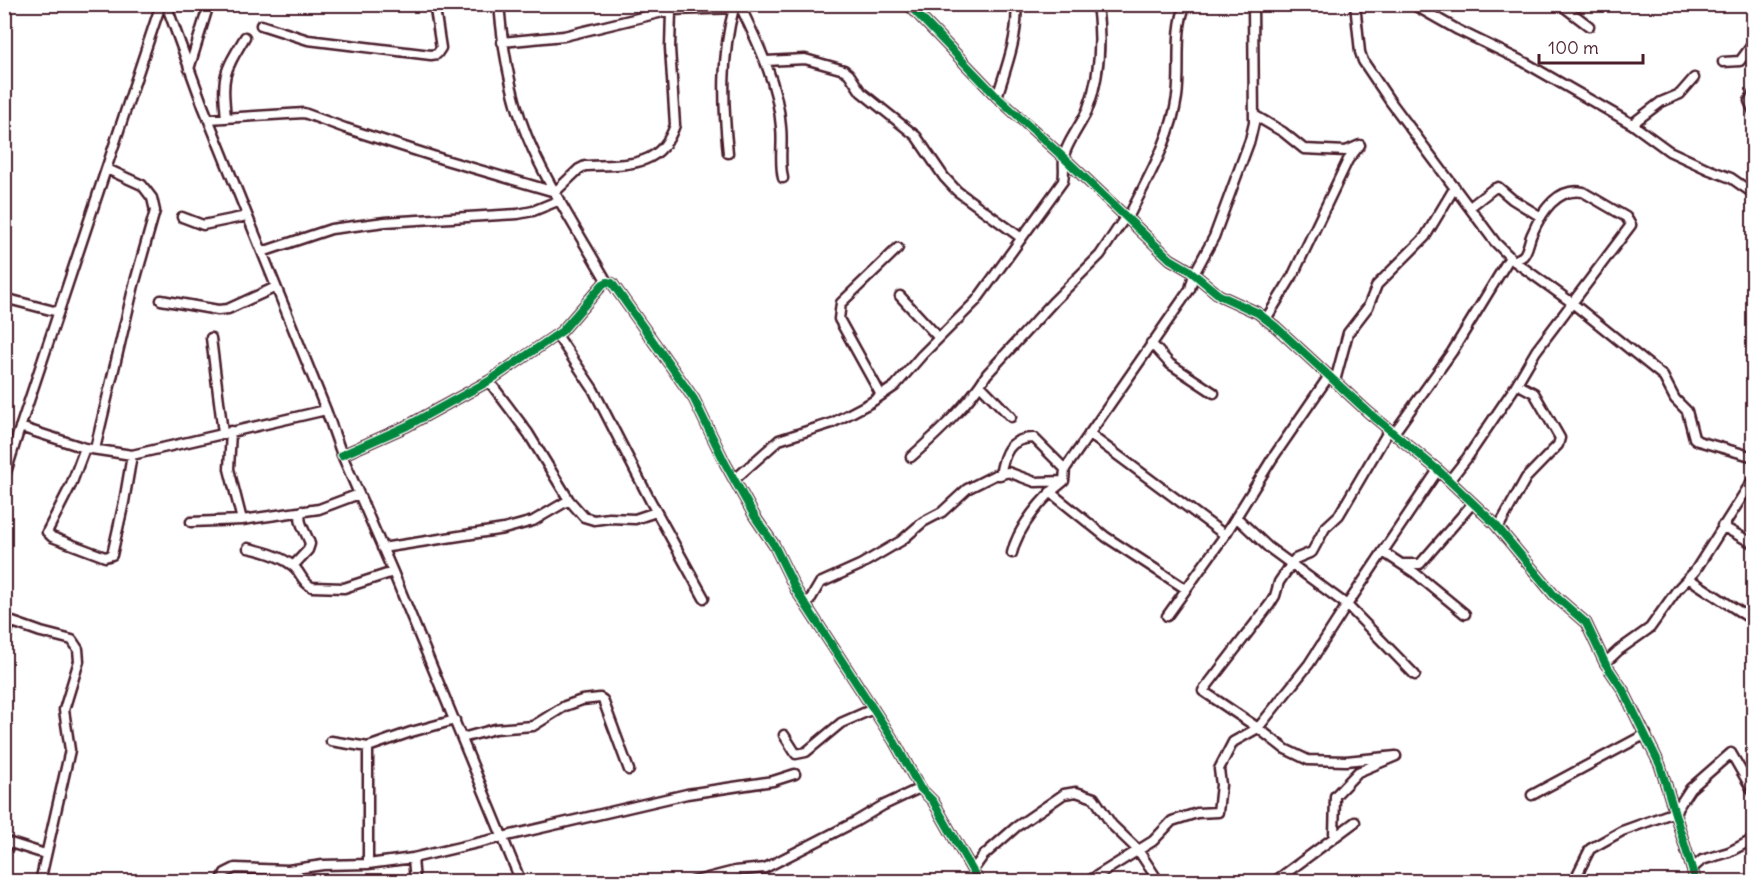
<svg xmlns="http://www.w3.org/2000/svg" width="1758" height="886" viewBox="0 0 1758 886" font-family="Delius,sans-serif">
	<style>
		.lines { fill: none; stroke-linecap: round; stroke-linejoin: round }
		.minor-casing { stroke: #4a1f2b; stroke-width: 13 }
		.minor { stroke: #fff; stroke-width: 8 }
		.cycleway-casing { stroke: #fff; stroke-width: 11 }
		.cycleway { stroke: #00873e; stroke-width: 8 }
	</style>
	<rect width="100%" height="100%" fill="#fff"/>
	<filter id="ink" filterUnits="userSpaceOnUse"><feTurbulence type="fractalNoise" baseFrequency=".0167" numOctaves="2"/><feDisplacementMap in="SourceGraphic" scale="12" xChannelSelector="R" yChannelSelector="G"/><feConvolveMatrix kernelMatrix="1 2 1 2 8 2 1 2 1" color-interpolation-filters="sRGB"/></filter>
	<g filter="url(#ink)">
		<g class="lines">
			<defs>
				<path id="minor" d="M 166,4 L 203,106 L 326,410 L 342,455 L 393,572 L 521,882
					M 499,4 C 503,54 512,105 533,150 C 554,196 582,238 607,282
					M 908,4 L 997,97 L 1063,157 L 1170,259 L 1189,270 L 1219,295 L 1258,313 L 1276,327 L 1368,412 L 1438,470 L 1495,524 L 1554,595 L 1586,623 L 1605,663 L 1623,690 L 1660,765 L 1696,882
					M 1355,4 L 1360,52 L 1363,61 L 1390,101 L 1495,242 L 1514,261 L 1571,302 L 1663,376 L 1675,399 L 1687,411 L 1694,438 L 1698,441 L 1754,457
					M 1412,4 L 1458,30 L 1524,62 L 1632,124 L 1669,151 L 1710,170 L 1731,178 L 1754,194
					M 1560,4 L 1589,26
					M 1753,4 L 1754,5
					M 741,8 C 759,45 778,85 781,127 C 783,144 779,161 783,178
					M 261,25 L 308,40 L 431,55 L 437,54 L 441,48 L 435,9 L 432,4
					M 502,42 L 564,36 L 671,10 L 741,8 L 752,4
					M 766,61 L 805,59 L 844,70 L 849,74 L 861,92 L 916,136 L 944,177 L 957,191 L 1020,237
					M 1723,62 L 1740,61 L 1754,42
					M 189,69 L 209,4
					M 1754,93 L 1749,101 L 1754,112
					M 997,97 C 1006,68 1019,35 1016,4
					M 1254,115 L 1283,132 L 1304,149 L 1346,151 L 1360,145 L 1348,160 L 1293,275 L 1266,319
					M 226,118 C 222,75 223,74 245,37
					M 209,119 L 304,113 L 345,128 L 442,159 L 555,192 L 579,169 L 585,166 C 624,164 660,170 675,125 L 670,48 L 671,10
					M 1632,124 L 1661,102 L 1680,94 L 1694,78
					M 728,153 C 723,105 721,55 734,8
					M 1470,207 L 1493,189 L 1498,187 L 1512,199 L 1541,217
					M 182,217 L 203,225 L 247,216
					M 1128,218 C 1147,179 1171,140 1177,97 C 1181,69 1174,30 1186,4
					M 262,252 L 331,229 L 385,222 L 518,214 L 533,211 L 560,200
					M 900,296 L 939,338
					M 4,298 L 58,312
					M 161,300 L 218,310 L 228,309 L 276,287
					M 557,335 L 593,389 L 650,500 L 704,598
					M 211,338 L 223,433
					M 1151,343 L 1170,364 L 1214,393
					M 489,381 L 528,433 L 569,500 L 584,517 L 594,520 L 609,518 L 635,519 L 656,512
					M 1335,381 L 1348,333 L 1368,307 L 1377,285 L 1425,237 L 1455,187
					M 980,385 L 1011,417
					M 881,395 L 839,319 L 841,303 L 898,248
					M 20,427 L 85,448 L 132,455 L 326,410
					M 231,431 L 229,469 L 242,520
					M 1394,433 L 1452,352 L 1510,257
					M 1089,434 L 1225,535
					M 85,448 L 71,485 L 47,532 L 52,537 L 105,557 L 112,555 L 124,502 L 132,455
					M 95,449 L 134,285 L 155,211 L 152,198 L 142,185 L 107,169
					M 342,455 L 407,426 L 489,381 L 562,331 L 603,284 L 607,282 L 612,283 L 694,399 L 725,463 L 755,517 L 774,545 L 796,590 L 894,741 L 920,788 L 933,801 L 979,882
					M 911,457 C 938,433 968,405 987,374 L 1054,301 L 1100,255 L 1126,216
					M 1000,475 C 1004,453 1009,438 1034,438 L 1065,469
					M 4,479 L 18,434 L 161,4
					M 734,480 L 779,440 L 832,423 L 870,403 L 895,386 L 922,355 L 976,301 L 1063,181 C 1065,171 1063,167 1064,158 C 1064,147 1082,123 1087,111 C 1100,77 1102,41 1097,4
					M 1449,481 L 1467,458 L 1513,390 L 1536,351 L 1631,225 L 1626,217 L 1583,192 C 1557,187 1541,213 1532,234 C 1529,240 1528,251 1523,256 C 1520,258 1517,259 1514,261
					M 1050,492 L 1106,537 L 1186,589
					M 1236,517 L 1268,547 L 1347,605 L 1309,664 L 1258,728 L 1203,691 L 1270,604 L 1275,596 L 1279,582 L 1295,559 L 1312,552 L 1325,528 L 1339,515 L 1389,430
					M 191,522 L 242,520 L 319,509 L 359,494
					M 1722,526 L 1754,544
					M 1498,528 L 1526,478 L 1558,445 L 1560,438 L 1534,393 L 1517,384
					M 248,548 C 263,551 281,556 293,566 C 301,572 302,583 312,587 L 344,588 L 393,572
					M 382,548 L 504,529 L 533,521 L 569,500
					M 1383,552 L 1415,573 L 1465,614
					M 1012,553 C 1018,527 1043,497 1064,481 L 1065,469 L 1190,289 L 1194,274 L 1214,237 L 1250,140 L 1254,123 L 1253,4
					M 1403,564 L 1420,564 L 1472,504
					M 293,566 L 308,550 L 310,544 C 307,533 296,521 302,511
					M 1688,578 L 1754,621
					M 807,605 L 820,583 L 860,565 L 901,541 L 923,522 L 942,512 L 967,489 L 995,475 L 1000,475 L 1008,472 L 1035,482 L 1064,481
					M 1167,616 L 1225,535 L 1272,459 L 1329,376
					M 4,619 L 41,632 L 72,640 L 78,649 L 79,661 L 64,710 L 70,750 L 40,882
					M 4,643 L 10,622
					M 1605,663 L 1619,650 L 1650,628 L 1677,590 L 1695,571 L 1754,478
					M 1415,675 L 1347,605 L 1438,470
					M 784,735 L 796,754 L 806,752 L 841,723 L 873,709
					M 462,738 L 495,729 L 533,726 L 565,706 L 582,700 L 600,698 L 603,700 L 629,770
					M 331,741 L 368,747 L 411,732 L 455,720
					M 1532,795 L 1646,734
					M 4,841 L 45,854
					M 413,858 L 415,882
					M 368,864 L 368,747
					M 1693,868 L 1702,860 L 1729,852 L 1754,839
					M 973,870 L 983,856 L 1016,827 L 1064,794 L 1076,792 L 1094,798 L 1112,825 L 1138,850 L 1159,882
					M 1578,873 L 1590,849 L 1622,831 L 1675,812 L 1690,789 L 1731,753 L 1754,793
					M 221,882 L 225,873 L 235,868 L 288,870 L 323,865 L 368,864 L 413,858 L 687,794 L 773,781 L 795,774
					M 692,882 L 735,871 L 765,868 L 855,822 L 882,806 L 920,788
					M 1087,882 L 1153,841 L 1172,821 L 1197,813 L 1218,812 L 1221,785 L 1219,769 L 1233,742 L 1258,728 L 1285,749 L 1308,760 L 1346,761 L 1396,756 L 1358,772 L 1335,796 L 1334,836
					M 1274,882 L 1355,822"/>
			</defs>
			<use href="#minor" class="minor-casing"/>
			<use href="#minor" class="minor"/>
			<defs>
				<path id="cycleway" d="M 908,4 L 997,97 L 1063,157 L 1170,259 L 1189,270 L 1219,295 L 1258,313 L 1276,327 L 1368,412 L 1438,470 L 1495,524 L 1554,595 L 1586,623 L 1605,663 L 1623,690 L 1660,765 L 1696,882
					M 342,455 L 407,426 L 489,381 L 562,331 L 603,284 L 607,282 L 612,283 L 694,399 L 725,463 L 755,517 L 774,545 L 796,590 L 894,741 L 920,788 L 933,801 L 979,882"/>
			</defs>
			<use href="#cycleway" class="cycleway-casing"/>
			<use href="#cycleway" class="cycleway"/>
		</g>
	</g>
	<rect width="1758" height="886" fill="none" stroke="#fff" stroke-width="24"/>
	<rect x="12" y="12" width="1734" height="862" fill="none" stroke="#4a1f2b" stroke-width="2" filter="url(#ink)"/>
	<path d="M1539 54v9h104v-9" fill="none" stroke="#4a1f2b" stroke-width="3"/>
	<text x="1548" y="54" font-size="18" fill="#4a1f2b" stroke="#ffffff" stroke-width="4.5" paint-order="stroke">100 m</text>
</svg>
